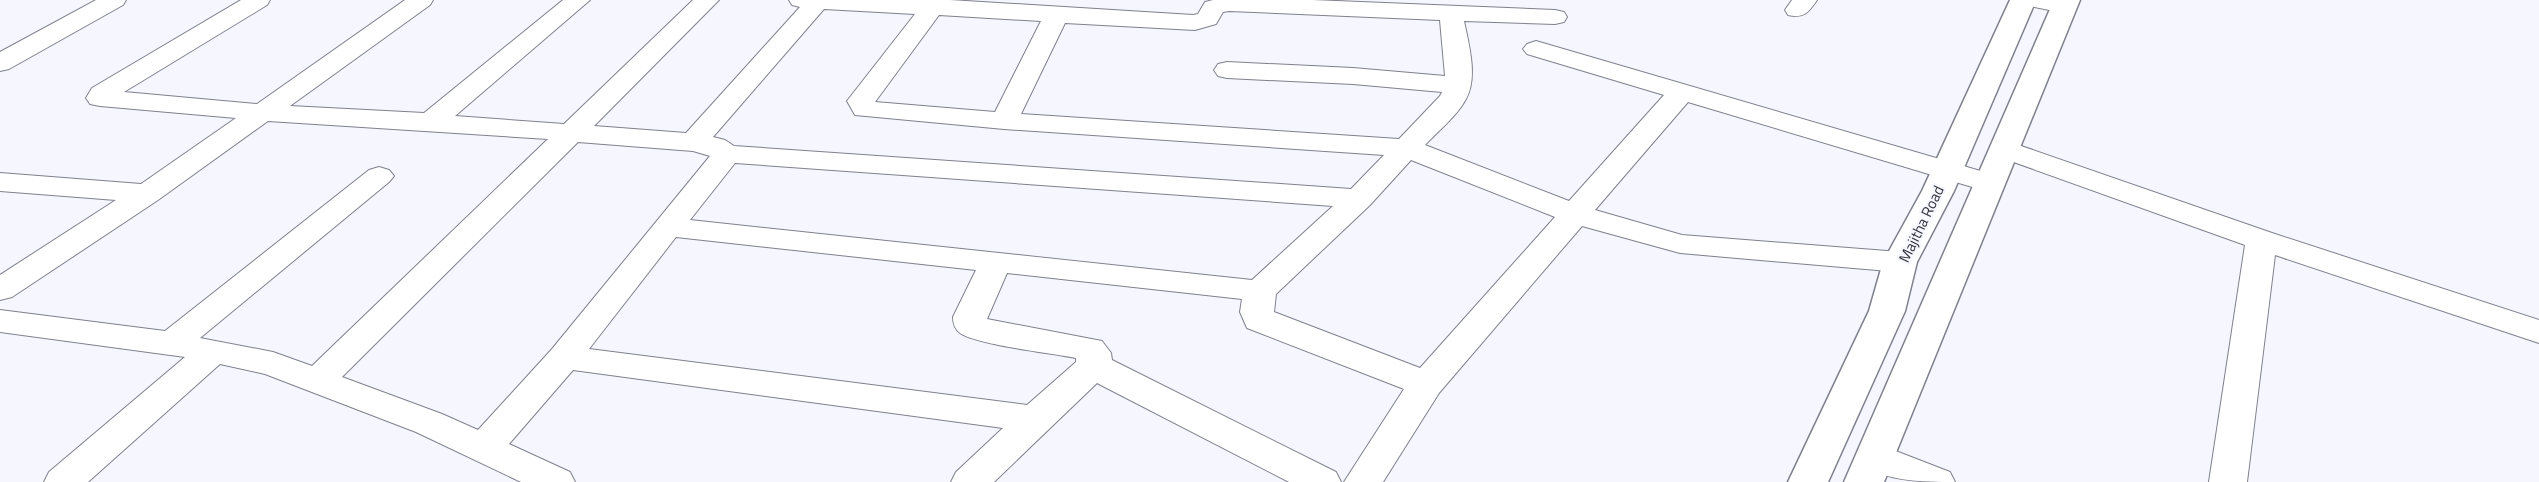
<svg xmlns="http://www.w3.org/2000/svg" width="2539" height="482" viewBox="0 0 2539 482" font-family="'Titillium Web',sans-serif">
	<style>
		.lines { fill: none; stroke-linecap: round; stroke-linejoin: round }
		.minor-casing { stroke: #7f808d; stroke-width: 2 }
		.secondary-casing { stroke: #7f808d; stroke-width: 3 }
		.minor { fill: #fff; fill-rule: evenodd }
		.secondary { fill: #fff; fill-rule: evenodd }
		.labels { text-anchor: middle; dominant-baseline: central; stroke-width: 4.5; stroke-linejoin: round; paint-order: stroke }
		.street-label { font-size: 15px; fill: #2e2e34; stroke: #f5f6ff }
	</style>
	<rect width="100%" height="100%" fill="#f5f6ff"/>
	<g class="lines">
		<defs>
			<path id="minor" d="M 96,0 L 126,0 L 123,5 L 9,69 L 0,71 L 0,52 Z
				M 241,0 L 270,0 L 267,5 L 124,92 L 257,104 L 405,0 L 433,0 L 430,5 L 290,106 L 424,113 L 563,0 L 590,0 L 455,116 L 564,124 L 693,0 L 719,0 L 594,126 L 686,133 L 800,7 L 792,5 L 789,0 L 950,0 L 1193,15 L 1198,14 L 1205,2 L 1213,0 L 1312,0 L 1555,10 L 1564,12 L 1567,17 L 1564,22 L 1555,24 L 1464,21 C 1469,45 1478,77 1466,99 C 1457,116 1438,131 1425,145 L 1569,201 L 1664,95 L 1527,54 L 1523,49 L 1527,44 L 1536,41 L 2001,177 L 2005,183 L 2001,189 L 1990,192 L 1979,189 L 1688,102 L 1595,210 L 1682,235 L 1900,252 L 1911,255 L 1916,262 L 1911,269 L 1900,272 L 1680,253 L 1582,226 L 1439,393 L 1383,482 L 1344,482 L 1404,389 L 1247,328 L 1240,312 L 1242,299 L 1007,273 L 987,319 L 1102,341 L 1111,353 L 1112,360 L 1336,472 L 1341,482 L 1289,482 L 1097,383 L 994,482 L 951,482 L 956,472 L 1003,428 L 573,370 L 509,444 L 570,472 L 575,482 L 521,482 L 416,432 L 265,374 L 220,364 L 88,482 L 44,482 L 49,472 L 185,357 L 0,332 L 0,310 L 165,331 L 369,170 L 379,167 L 389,170 L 394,176 L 389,182 L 200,338 L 273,352 L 312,366 L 548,139 L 268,121 L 158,200 L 12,297 L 0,300 L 0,275 L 116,200 L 0,191 L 0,173 L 141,184 L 236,118 L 100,106 L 90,104 L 86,98 L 92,88 ZM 824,9 L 915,14 L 847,101 L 855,115 L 1004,129 L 1384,155 L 1351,189 L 734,146 L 725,140 L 713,137 ZM 1229,11 L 1440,20 L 1445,76 L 1353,68 L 1227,62 L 1218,64 L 1214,70 L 1218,76 L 1227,78 L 1353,84 L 1442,92 L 1440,96 L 1399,139 L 1021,114 L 1065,23 L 1195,30 L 1216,24 L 1223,12 ZM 939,15 L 1041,21 L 995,112 L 875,102 ZM 578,142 L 693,151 L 710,156 L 552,349 L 478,430 L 442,414 L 342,377 ZM 1411,160 L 1555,217 L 1420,368 L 1274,312 L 1276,294 L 1370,205 ZM 735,163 L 1333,206 L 1252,280 L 690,220 ZM 676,237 L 976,270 L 953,317 C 953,324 955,329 960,333 C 977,345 1052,353 1076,358 L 1076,362 L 1027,405 L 589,349 Z
				M 1792,0 L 1817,0 C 1809,12 1804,19 1788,15 L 1785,10 Z
				M 2022,0 L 2069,0 L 2076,6 L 2073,11 L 2064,13 L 2025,5 Z
				M 2004,140 L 2272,233 L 2539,320 L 2539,343 L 2275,255 L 2247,482 L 2209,482 L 2245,245 L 1994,155 L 1990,149 L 1994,143 Z
				M 1875,443 L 1950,472 L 1955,482 C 1925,482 1874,482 1856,457 L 1862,447 Z"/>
			<path id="secondary" d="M 2010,0 L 2036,0 L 1954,191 L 1917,262 L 1905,311 L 1828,482 L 1788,482 L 1869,311 L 1883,262 L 1922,191 Z
				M 2054,0 L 2080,0 L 1884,482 L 1844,482 Z"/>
		</defs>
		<use href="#minor" class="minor-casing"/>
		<use href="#secondary" class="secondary-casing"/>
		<use href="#minor" class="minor"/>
		<use href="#secondary" class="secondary"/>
	</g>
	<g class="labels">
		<g class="street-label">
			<text transform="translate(1921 224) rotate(-64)">Majitha Road</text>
		</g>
	</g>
</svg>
